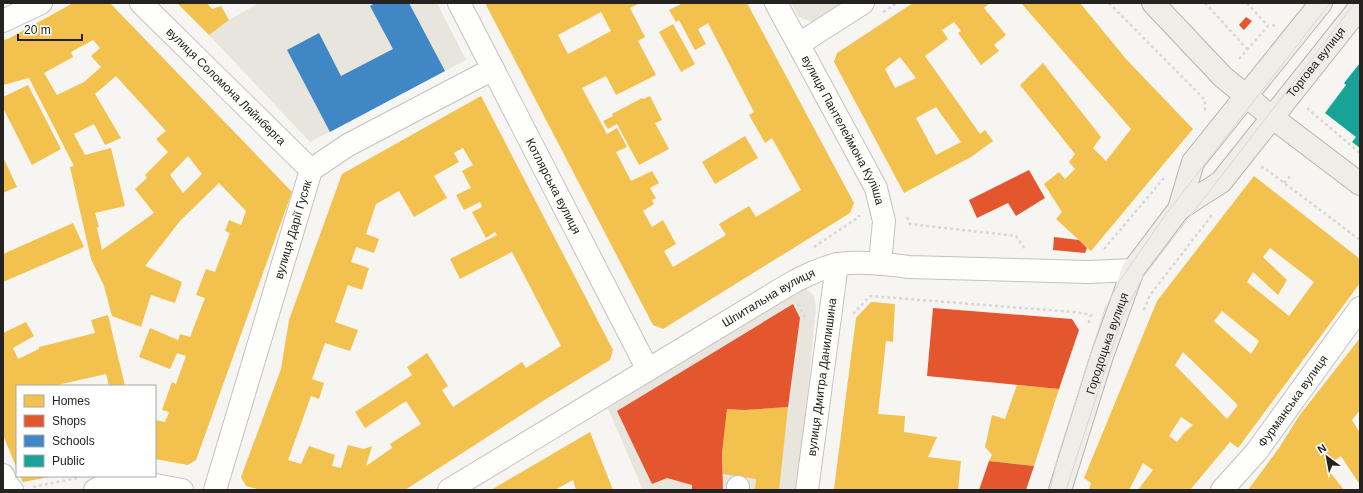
<svg xmlns="http://www.w3.org/2000/svg" width="1363" height="493" viewBox="0 0 1363 493" font-family="Arial,sans-serif">
	<style>
		.built { fill: #e8e5dd }
		.homes { fill: #f2c14e; fill-rule: evenodd }
		.shops { fill: #e4572e }
		.schools { fill: #3f88c5 }
		.public { fill: #17a398 }
		.lines { fill: none; stroke-linecap: round; stroke-linejoin: round }
		.minor-casing { stroke: #c4c2c0; stroke-width: 24 }
		.major-casing { stroke: #b7b4a9; stroke-width: 24 }
		.path { stroke: #d8d7d7; stroke-width: 2.5; stroke-dasharray: 3 3; stroke-linecap: butt }
		.minor { stroke: #fefefd; stroke-width: 22 }
		.major { stroke: #efede8; stroke-width: 22 }
		.tram { stroke: #d7d6d6; stroke-width: 1 }
		.labels { text-anchor: middle; dominant-baseline: central; stroke-width: 4; stroke-linejoin: round; paint-order: stroke }
		.street-label { font-size: 12px; fill: #242322; stroke: #fff }
	</style>
	<rect width="100%" height="100%" fill="#f7f5f2"/>
	<path class="built" d="M 259,3 L 437,3 L 466,60 L 310,142 L 209,35 L 229,20 Z
		M 791,3 L 846,3 L 815,23 L 799,17 Z
		M 797,289 L 807,289 L 814,296 L 816,308 L 798,490 L 643,490 L 606,404 Z"/>
	<path class="homes" d="M 73,3 L 110,3 L 292,192 L 196,460 L 188,465 L 155,459 L 155,420 L 165,422 L 169,412 L 162,410 L 172,382 L 176,384 L 186,356 L 177,353 L 170,369 L 139,357 L 150,328 L 178,340 L 180,334 L 190,337 L 205,298 L 196,295 L 206,269 L 215,272 L 230,233 L 225,231 L 229,220 L 241,225 L 246,211 L 219,183 L 180,221 L 145,266 L 182,282 L 175,303 L 151,295 L 141,327 L 112,316 L 104,286 L 91,259 L 70,167 L 74,166 L 29,78 L 3,85 L 3,40 L 8,39 ZM 93,40 L 100,48 L 91,56 L 101,67 L 84,82 L 57,95 L 44,73 L 73,57 L 71,52 ZM 116,76 L 166,131 L 156,139 L 168,152 L 145,175 L 147,178 L 135,189 L 154,213 L 102,250 L 97,228 L 99,227 L 95,213 L 125,206 L 111,148 L 85,155 L 74,134 L 94,124 L 105,145 L 121,138 L 95,94 ZM 188,156 L 202,174 L 183,193 L 170,175 Z
		M 177,3 L 207,3 L 212,9 L 221,6 L 229,20 L 209,35 Z
		M 485,3 L 640,3 L 630,8 L 645,37 L 638,41 L 656,75 L 616,95 L 606,76 L 582,88 L 607,134 L 617,128 L 627,147 L 616,152 L 631,181 L 652,171 L 659,183 L 650,188 L 656,198 L 652,200 L 654,204 L 643,211 L 652,227 L 663,220 L 676,244 L 664,251 L 673,267 L 726,235 L 719,224 L 749,206 L 756,217 L 801,190 L 772,138 L 765,143 L 749,115 L 754,112 L 708,23 L 698,29 L 706,44 L 695,50 L 679,20 L 676,22 L 669,10 L 683,3 L 747,3 L 854,203 L 850,213 L 663,329 L 653,325 ZM 601,12 L 611,31 L 568,54 L 558,35 Z
		M 913,3 L 990,3 L 984,8 L 1006,35 L 994,45 L 999,51 L 981,65 L 958,33 L 961,31 L 954,22 L 942,30 L 948,39 L 925,56 L 980,134 L 985,130 L 993,141 L 971,157 L 904,193 L 834,62 L 837,53 ZM 900,57 L 916,78 L 895,88 L 885,69 ZM 936,107 L 961,142 L 936,155 L 916,118 Z
		M 1021,3 L 1080,3 L 1126,59 L 1193,129 L 1091,251 L 1056,219 L 1062,212 L 1044,184 L 1059,172 L 1065,179 L 1075,169 L 1069,162 L 1075,154 L 1020,85 L 1043,63 L 1101,137 L 1093,148 L 1106,161 L 1131,129 Z
		M 673,24 L 695,64 L 681,72 L 659,32 Z
		M 28,85 L 61,149 L 32,165 L 3,108 L 3,97 Z
		M 481,96 L 613,350 L 610,360 L 546,399 L 405,490 L 261,490 L 246,486 L 241,477 L 281,369 L 289,320 L 342,174 ZM 463,148 L 473,165 L 462,171 L 471,188 L 456,195 L 464,210 L 480,202 L 482,207 L 472,212 L 486,238 L 495,232 L 497,235 L 450,259 L 460,279 L 512,252 L 561,346 L 526,368 L 522,362 L 453,407 L 442,390 L 448,386 L 427,353 L 407,367 L 412,375 L 355,412 L 365,428 L 406,401 L 421,424 L 390,444 L 392,448 L 366,466 L 372,446 L 364,449 L 348,445 L 341,468 L 332,466 L 335,455 L 309,446 L 301,464 L 288,460 L 311,396 L 319,399 L 324,383 L 312,379 L 325,343 L 350,351 L 358,330 L 335,322 L 348,285 L 362,290 L 369,268 L 351,262 L 356,247 L 374,253 L 379,239 L 366,234 L 376,204 L 399,191 L 414,217 L 447,198 L 434,176 L 459,162 L 454,153 Z
		M 650,96 L 662,120 L 655,123 L 669,149 L 639,165 L 617,124 L 608,129 L 603,121 L 613,116 L 612,114 L 642,98 L 643,99 Z
		M 745,136 L 758,158 L 715,184 L 702,162 Z
		M 3,157 L 17,187 L 3,193 Z
		M 1254,176 L 1360,259 L 1360,283 L 1238,448 L 1230,442 L 1190,490 L 1138,490 L 1153,470 L 1143,463 L 1129,490 L 1089,490 L 1091,483 L 1084,478 L 1157,301 ZM 1270,248 L 1314,282 L 1289,316 L 1247,282 L 1253,272 L 1278,295 L 1287,280 L 1263,257 ZM 1222,311 L 1259,341 L 1251,354 L 1214,321 ZM 1183,352 L 1238,405 L 1227,419 L 1175,365 ZM 1181,417 L 1193,425 L 1185,432 L 1177,442 L 1169,436 Z
		M 73,223 L 84,247 L 3,282 L 3,254 Z
		M 871,302 L 895,304 L 893,342 L 886,341 L 878,414 L 905,416 L 904,432 L 937,437 L 928,457 L 961,461 L 958,490 L 834,489 L 856,318 Z
		M 108,315 L 125,386 L 109,386 L 106,374 L 53,386 L 17,386 L 17,469 L 3,435 L 3,333 L 26,322 L 34,336 L 13,348 L 18,359 L 39,349 L 39,347 L 95,333 L 91,320 Z
		M 1360,338 L 1360,410 L 1352,420 L 1360,433 L 1360,485 L 1341,456 L 1326,467 L 1344,490 L 1248,490 L 1279,448 L 1299,416 Z
		M 1017,385 L 1059,389 L 1034,466 L 989,461 L 992,455 L 985,447 L 992,415 L 1005,419 Z
		M 788,407 L 779,490 L 755,490 L 756,479 L 723,474 L 722,453 L 727,409 L 744,410 Z
		M 590,432 L 613,490 L 576,490 L 573,480 L 555,490 L 491,490 Z
		M 20,476 L 49,476 L 49,477 L 23,482 Z"/>
	<path class="shops" d="M 1246,17 L 1252,21 L 1244,30 L 1239,25 Z
		M 1029,170 L 1045,198 L 1016,216 L 1008,203 L 977,218 L 969,200 Z
		M 1054,237 L 1079,240 L 1087,248 L 1085,253 L 1053,250 Z
		M 793,304 L 800,318 L 788,407 L 744,410 L 727,409 L 722,453 L 723,490 L 692,490 L 692,485 L 667,478 L 652,484 L 617,411 Z
		M 933,308 L 1072,319 L 1079,330 L 1059,389 L 927,376 Z
		M 989,461 L 1034,466 L 1026,490 L 979,490 Z"/>
	<path class="schools" d="M 375,3 L 409,3 L 445,71 L 330,132 L 287,50 L 319,33 L 341,76 L 393,49 L 370,6 Z"/>
	<path class="public" d="M 1360,63 L 1360,148 L 1352,142 L 1356,137 L 1325,113 L 1346,85 L 1344,83 Z"/>
	<g class="lines">
		<defs>
			<g id="minor">
				<path id="s1" d="M 141,3 L 311,170"/>
				<path id="s2" d="M 459,3 L 648,370"/>
				<path id="s3" d="M 776,3 L 876,188 L 884,221 L 880,264"/>
				<path d="M 3,21 L 41,3"/>
				<path d="M 799,44 L 863,3"/>
				<path d="M 3,475 L 6,483 L 12,490"/>
				<path d="M 95,490 L 117,479 L 123,479 L 182,490"/>
				<path id="s4" d="M 215,490 L 311,170 L 348,145 L 493,69"/>
				<path id="s5" d="M 449,490 L 788,285 C 800,278 825,266 839,264 C 862,261 886,264 909,267 L 1089,272 L 1133,270"/>
				<path d="M 738,490 L 738,487"/>
				<path id="s6" d="M 807,490 L 837,264"/>
				<path id="s7" d="M 1222,490 L 1257,451 L 1360,308"/>
			</g>
			<g id="major">
				<path d="M 1153,3 L 1223,77 L 1273,118 L 1360,184"/>
				<path d="M 1179,209 L 1193,162 L 1246,96 L 1321,3"/>
				<path id="s8" d="M 1060,490 L 1102,356 L 1133,270 L 1179,209 L 1221,182 L 1360,7"/>
			</g>
		</defs>
		<use href="#minor" class="minor-casing"/>
		<use href="#major" class="major-casing"/>
		<path class="path" d="M 1109,3 L 1205,100 L 1205,111
			M 1205,3 L 1248,50
			M 1247,3 L 1268,26
			M 883,12 L 897,3
			M 1239,59 L 1268,26 L 1275,25
			M 1309,108 L 1308,109 L 1360,153
			M 1261,168 L 1263,167 L 1360,240
			M 1284,183 L 1291,175
			M 907,217 L 910,224 L 1016,236 L 1024,248
			M 814,247 L 859,217 L 859,215
			M 1104,249 L 1164,178
			M 798,304 L 806,319
			M 1144,310 L 1150,295 L 1212,215
			M 853,314 L 870,296 L 1074,312 L 1091,315 L 1088,325
			M 33,487 L 77,478"/>
		<use href="#minor" class="minor"/>
		<use href="#major" class="major"/>
		<path class="tram" d="M 1050,490 L 1058,456 L 1105,309 L 1119,282 L 1166,214 L 1330,3
			M 1066,490 L 1123,315 L 1143,277 L 1355,3"/>
	</g>
	<g class="labels">
		<g class="street-label">
			<text stroke="none"><textPath href="#s8" startOffset="511">Торгова вулиця</textPath></text>
			<text stroke="none"><textPath href="#s1" startOffset="119">вулиця Соломона Ляйнберга</textPath></text>
			<text stroke="none"><textPath href="#s3" startOffset="144">вулиця Пантелеймона Куліша</textPath></text>
			<text stroke="none"><textPath href="#s2" startOffset="206">Котлярська вулиця</textPath></text>
			<text stroke="none"><textPath href="#s4" startOffset="272">вулиця Дарії Гусяк</textPath></text>
			<text stroke="none"><textPath href="#s5" startOffset="373">Шпитальна вулиця</textPath></text>
			<text stroke="none"><textPath href="#s8" startOffset="154">Городоцька вулиця</textPath></text>
			<text stroke="none"><textPath href="#s6" startOffset="114">вулиця Дмитра Данилишина</textPath></text>
			<text stroke="none"><textPath href="#s7" startOffset="114">Фурманська вулиця</textPath></text>
		</g>
	</g>
	<rect width="1363" height="493" fill="none" stroke="#242322" stroke-width="8"/>
	<rect x="16" y="385" width="140" height="92" fill="#ffffff" stroke="#a7a7a7"/>
	<rect x="24" y="395" width="20" height="12" fill="#f2c14e" stroke="#a7a7a7"/>
	<text x="52" y="405" font-size="12" fill="#242322">Homes</text>
	<rect x="24" y="415" width="20" height="12" fill="#e4572e" stroke="#a7a7a7"/>
	<text x="52" y="425" font-size="12" fill="#242322">Shops</text>
	<rect x="24" y="435" width="20" height="12" fill="#3f88c5" stroke="#a7a7a7"/>
	<text x="52" y="445" font-size="12" fill="#242322">Schools</text>
	<rect x="24" y="455" width="20" height="12" fill="#17a398" stroke="#a7a7a7"/>
	<text x="52" y="465" font-size="12" fill="#242322">Public</text>
	<g transform="translate(1327 457) rotate(328)" stroke="#ffffff" stroke-width="3" paint-order="stroke">
	<path d="M0-3L7 15L0 10L-7 15Z" fill="#242322"/>
	<text y="-6" font-size="11" font-weight="bold" text-anchor="middle" fill="#242322">N</text>
	</g>
	<path d="M18 34v6h64v-6" fill="none" stroke="#242322" stroke-width="2"/>
	<text x="24" y="34" font-size="12" fill="#242322" stroke="#ffffff" stroke-width="3" paint-order="stroke">20 m</text>
</svg>
